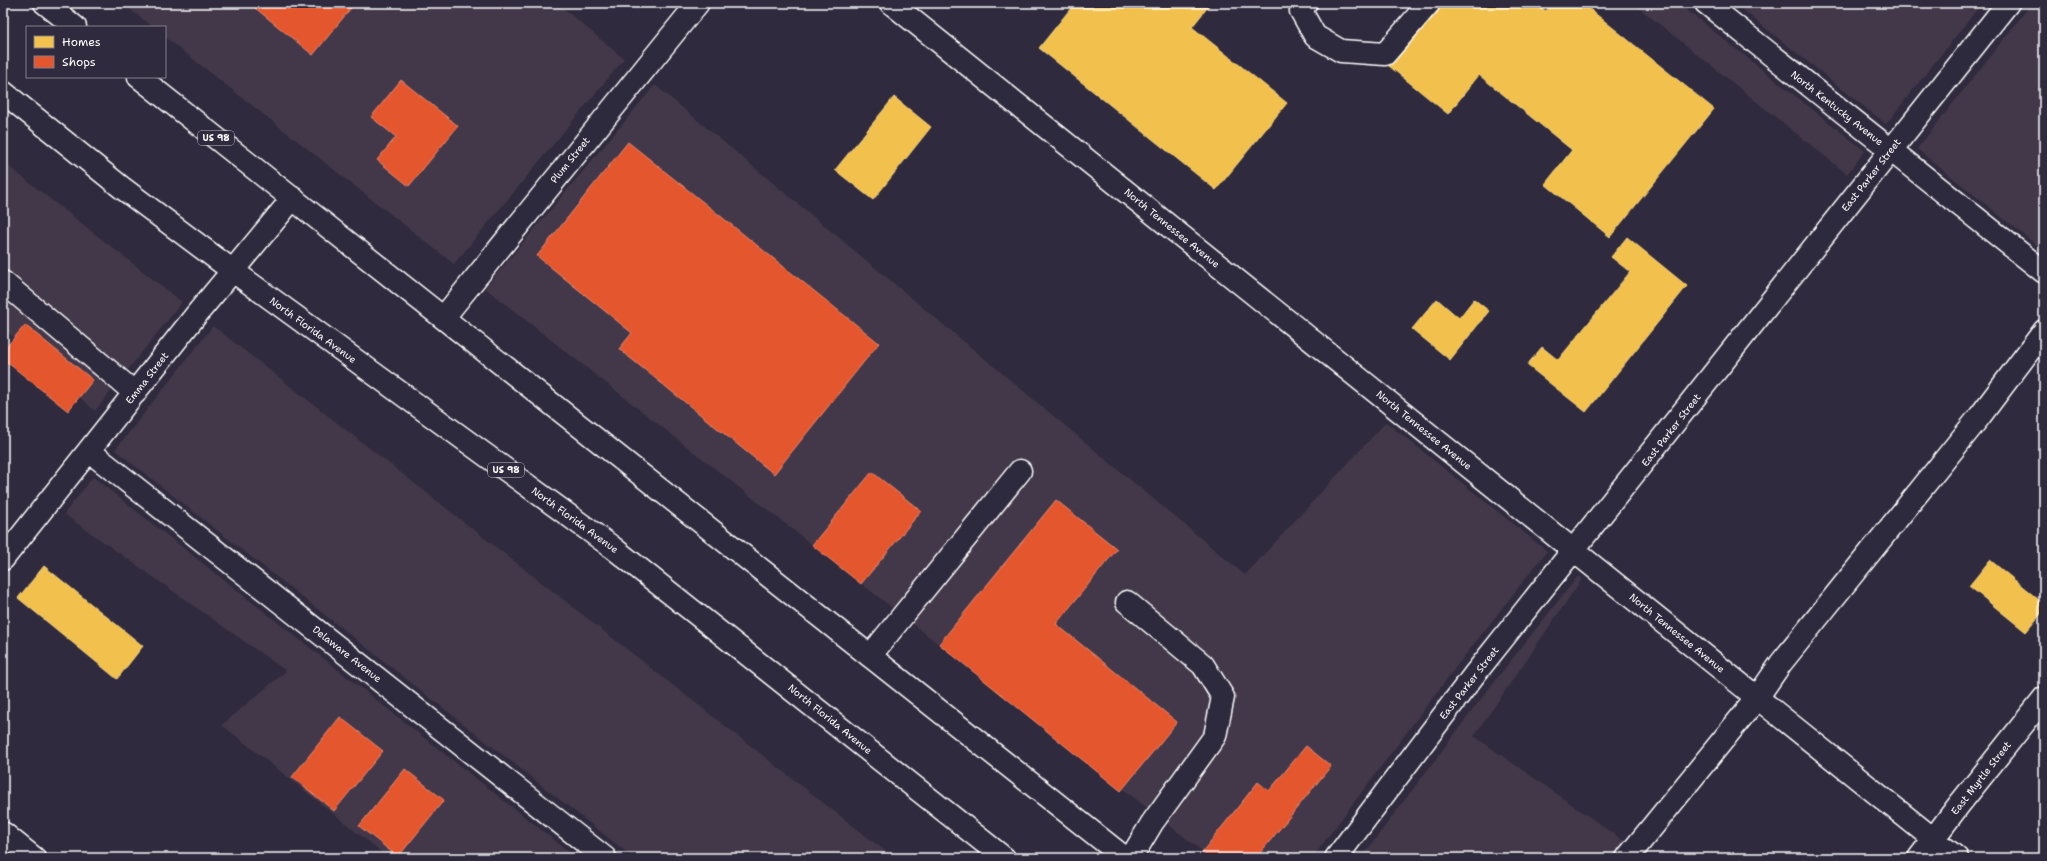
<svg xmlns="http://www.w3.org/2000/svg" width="2047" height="861" viewBox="0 0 2047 861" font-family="'Shantell Sans',sans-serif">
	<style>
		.built { fill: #433948 }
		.homes { fill: #f2c14e; stroke: #f6d483 }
		.shops { fill: #e4572e; stroke: #ec896d }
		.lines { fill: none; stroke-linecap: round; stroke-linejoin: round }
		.minor-casing { stroke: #fff; stroke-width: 25 }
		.major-casing { stroke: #fff; stroke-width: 25 }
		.minor { stroke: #2f2a3d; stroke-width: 22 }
		.major { stroke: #2f2a3d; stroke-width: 22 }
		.labels { text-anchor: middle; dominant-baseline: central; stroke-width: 4; stroke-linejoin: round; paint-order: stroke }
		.shield { fill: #2f2a3d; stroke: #c1bfc5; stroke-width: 1 }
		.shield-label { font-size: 9px; font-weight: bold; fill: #fff }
		.street-label { font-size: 10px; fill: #fff; stroke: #2f2a3d }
	</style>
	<rect width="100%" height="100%" fill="#2f2a3d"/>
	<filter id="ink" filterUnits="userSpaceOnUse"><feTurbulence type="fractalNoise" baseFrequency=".025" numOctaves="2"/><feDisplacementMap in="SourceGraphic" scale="8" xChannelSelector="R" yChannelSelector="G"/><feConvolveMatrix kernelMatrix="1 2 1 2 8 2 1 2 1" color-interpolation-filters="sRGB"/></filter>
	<g filter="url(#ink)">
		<path class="built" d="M 122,3 L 557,3 L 624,59 L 454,264 L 165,37 L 165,27 L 153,27 Z
			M 1633,3 L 1678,3 L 1865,151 L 1847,174 Z
			M 1734,3 L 1982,3 L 1886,124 Z
			M 2032,3 L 2044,3 L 2044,251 L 1917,149 Z
			M 655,85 L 1245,575 L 1386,422 L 1547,551 L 1459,663 L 1312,858 L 1211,858 L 485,288 Z
			M 3,162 L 182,302 L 95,411 L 3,328 Z
			M 213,326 L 894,858 L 634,858 L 115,450 Z
			M 93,477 L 577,858 L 389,858 L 222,725 L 286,671 L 64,514 Z
			M 1578,576 L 1582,579 L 1474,736 L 1648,858 L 1361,858 L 1490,687 Z"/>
		<path class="homes" d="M 1075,3 L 1211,3 L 1192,27 L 1287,103 L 1216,190 L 1039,48 Z
			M 1440,3 L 1535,3 L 1546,11 L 1552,3 L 1582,3 L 1714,109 L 1610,237 L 1545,184 L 1572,150 L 1479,75 L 1448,114 L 1389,66 Z
			M 894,97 L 931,127 L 873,200 L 835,170 Z
			M 1627,237 L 1687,286 L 1586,412 L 1527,365 L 1542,347 L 1558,360 L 1630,272 L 1611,257 Z
			M 1437,299 L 1459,318 L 1474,299 L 1489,311 L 1450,360 L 1412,329 Z
			M 1990,560 L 2044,604 L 2044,610 L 2026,632 L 1969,586 Z
			M 44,566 L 143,646 L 117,679 L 18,598 Z"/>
		<path class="shops" d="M 249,3 L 355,3 L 313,55 Z
			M 401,80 L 458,126 L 409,186 L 377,160 L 396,137 L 371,117 Z
			M 628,142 L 879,343 L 774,474 L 619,349 L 632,333 L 537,256 Z
			M 25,325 L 93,380 L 68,411 L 3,359 L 3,351 Z
			M 872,472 L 921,511 L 861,584 L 812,545 Z
			M 1056,500 L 1117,549 L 1056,624 L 1177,722 L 1121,791 L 939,644 Z
			M 340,717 L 383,751 L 334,811 L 292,777 Z
			M 1306,746 L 1331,766 L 1256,858 L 1209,858 L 1202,852 L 1258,782 L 1269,791 Z
			M 405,769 L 444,800 L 398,857 L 359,826 Z"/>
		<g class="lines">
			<defs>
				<path id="minor" d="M 891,3 L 1957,858
					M 1306,3 L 1301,11 L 1315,36 L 1341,51 L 1385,54 L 1429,3
					M 1706,3 L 2044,272
					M 3,282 L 135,393
					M 444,317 L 698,3
					M 89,451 L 605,858
					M 3,559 L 196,315 L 293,198
					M 1127,602 L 1203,665 L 1223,697 L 1215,736 L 1152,823 L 1131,858
					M 870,656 L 1020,471
					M 3,833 L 34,858
					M 1336,858 L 1474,675 L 2008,3
					M 1627,858 L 1757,698 L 1781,663 L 1980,416 L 2044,331
					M 1919,858 L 1958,806 L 2044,698"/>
				<path id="major" d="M 45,3 L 75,27
					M 139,77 L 1125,858
					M 3,92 L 121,187 L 233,271 L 612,547 L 1004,858"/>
			</defs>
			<use href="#minor" class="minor-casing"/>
			<use href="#major" class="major-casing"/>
			<use href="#minor" class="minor"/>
			<use href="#major" class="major"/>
		</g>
	</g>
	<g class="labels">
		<g class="shield">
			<rect x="198" y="131" width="36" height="14" rx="3"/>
			<rect x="488" y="463" width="36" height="14" rx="3"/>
		</g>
		<g class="shield-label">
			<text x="216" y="138">US 98</text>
			<text x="506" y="470">US 98</text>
		</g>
		<g class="street-label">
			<text transform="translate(1837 108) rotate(38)">North Kentucky Avenue</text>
			<text transform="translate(570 160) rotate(-51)">Plum Street</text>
			<text transform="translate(1871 175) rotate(-52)">East Parker Street</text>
			<text transform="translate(1172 228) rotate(39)">North Tennessee Avenue</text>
			<text transform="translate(313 330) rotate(36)">North Florida Avenue</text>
			<text transform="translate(147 378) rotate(-52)">Emma Street</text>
			<text transform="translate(1424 430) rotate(39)">North Tennessee Avenue</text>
			<text transform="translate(1671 430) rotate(-52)">East Parker Street</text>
			<text transform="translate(575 520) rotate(36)">North Florida Avenue</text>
			<text transform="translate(1677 633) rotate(39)">North Tennessee Avenue</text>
			<text transform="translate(347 654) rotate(38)">Delaware Avenue</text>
			<text transform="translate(1469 683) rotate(-52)">East Parker Street</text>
			<text transform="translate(830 719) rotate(39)">North Florida Avenue</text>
			<text transform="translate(1981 778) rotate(-52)">East Myrtle Street</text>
		</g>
	</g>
	<rect width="2047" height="861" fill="none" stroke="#2f2a3d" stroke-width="16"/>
	<rect x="8" y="8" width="2031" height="845" fill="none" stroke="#fff" stroke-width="1.5" filter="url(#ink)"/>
	<rect x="26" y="26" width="140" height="52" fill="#2f2a3d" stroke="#827f8b"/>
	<rect x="34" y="36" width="20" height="12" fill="#f2c14e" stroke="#827f8b"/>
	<text x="62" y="46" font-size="12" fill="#ffffff">Homes</text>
	<rect x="34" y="56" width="20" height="12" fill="#e4572e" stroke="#827f8b"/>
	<text x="62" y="66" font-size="12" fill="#ffffff">Shops</text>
</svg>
